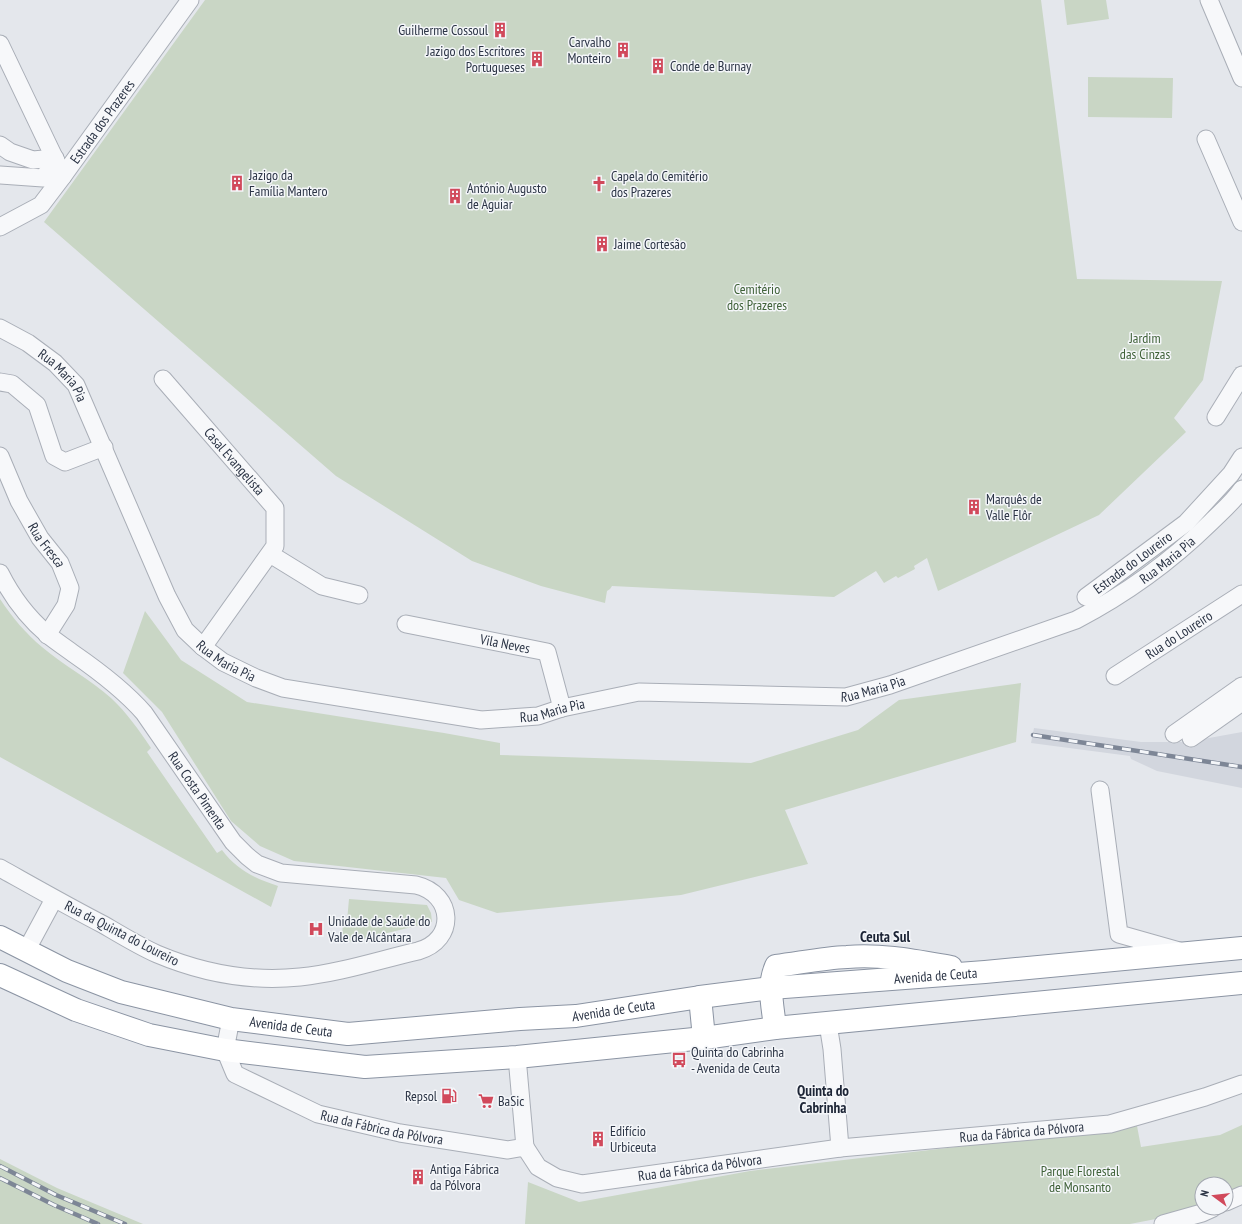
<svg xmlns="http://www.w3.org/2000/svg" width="1242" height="1224" viewBox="0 0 1242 1224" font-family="'PT Sans Narrow',sans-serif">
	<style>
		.built { fill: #d2d6de }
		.green { fill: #c9d6c5 }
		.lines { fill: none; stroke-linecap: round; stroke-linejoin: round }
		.minor-casing { stroke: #a9aeb7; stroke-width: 19 }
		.highway-casing { stroke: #8b94a3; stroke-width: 24 }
		.minor { stroke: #f7f8fa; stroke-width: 17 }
		.highway { stroke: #fff; stroke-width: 22 }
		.rail-casing { stroke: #7d8696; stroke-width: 4.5 }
		.rail { stroke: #f4f6f9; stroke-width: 3; stroke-dasharray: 9; stroke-linecap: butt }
		.labels { text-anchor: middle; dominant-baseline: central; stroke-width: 3; stroke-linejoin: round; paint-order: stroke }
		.poi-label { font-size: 14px; fill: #2b3445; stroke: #f4f6f9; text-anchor: start }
		.street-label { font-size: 14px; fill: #2b3445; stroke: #f4f6f9 }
		.park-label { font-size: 14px; fill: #3f6138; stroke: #f4f6f9 }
		.neighbourhood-label { font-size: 15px; font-weight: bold; fill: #1d2536; stroke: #f4f6f9 }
	</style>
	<rect width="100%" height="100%" fill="#e4e7ec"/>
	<path class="built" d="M 1034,728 L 1141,742 L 1187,742 L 1242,732 L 1242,788 L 1157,771 L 1131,759 L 1130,756 L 1031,743 Z"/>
	<path class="green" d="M 205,0 L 1041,0 L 1077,279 L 1222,281 L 1203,380 L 1174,418 L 1186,432 L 1099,515 L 938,591 L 927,558 L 914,566 L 915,569 L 898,578 L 896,576 L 884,583 L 876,571 L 834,597 L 612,586 L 610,589 L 607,591 L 605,603 L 541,586 L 472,561 L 336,476 L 44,222 Z
		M 1064,0 L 1106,0 L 1109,19 L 1067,25 Z
		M 1088,77 L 1173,78 L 1172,118 L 1088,117 Z
		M 0,599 C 12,617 26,634 42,647 C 64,666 90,679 111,698 C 127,713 139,730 151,748 L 147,752 L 217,853 L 222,850 C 236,869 255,879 278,886 L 271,907 L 0,757 Z
		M 145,611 L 181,660 L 247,702 L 444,733 L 500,743 L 500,755 L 751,763 L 858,730 L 899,700 L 1021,683 L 1016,742 L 785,810 L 808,864 L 681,895 L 497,913 L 459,900 L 446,878 L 294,861 L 260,846 L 231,821 L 162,712 L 123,673 Z
		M 349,899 L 427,905 L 431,913 L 432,922 L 351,942 L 346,936 L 342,936 L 343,923 L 344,921 L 347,921 Z
		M 1242,1125 L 1242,1191 L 1226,1199 L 1226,1184 L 1202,1184 L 1202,1208 L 1207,1209 L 1130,1224 L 525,1224 L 528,1182 L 579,1202 L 750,1171 L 1137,1126 L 1141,1147 L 1220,1135 Z
		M 0,1159 L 57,1188 L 143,1224 L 0,1224 Z"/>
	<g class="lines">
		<defs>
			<g id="minor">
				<path d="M 1209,0 L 1242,78"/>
				<path d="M 0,44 L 63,176"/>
				<path d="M 1206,139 L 1242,222"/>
				<path d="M 0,145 L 10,152 L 33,160 L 55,158"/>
				<path d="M 0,175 L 43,178 L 56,161"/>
				<path id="s1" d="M 0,227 L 41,205 L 63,176 L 190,0"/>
				<path id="s2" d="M 0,328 L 28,343 L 55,363 L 76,385 L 167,596 L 185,630 L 203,647 L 223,662 L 256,678 L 283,688 L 481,720 L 538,716 L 562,708 L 639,692 L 846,697 L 890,685 L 1076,620 C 1126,594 1170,562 1210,523 C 1221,512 1233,502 1242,489"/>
				<path id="s3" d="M 163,379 L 275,508 L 275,546 L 203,647"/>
				<path d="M 0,382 L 12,384 L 37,405 L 54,456 L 65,462 L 104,447"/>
				<path d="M 1216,417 L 1242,375"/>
				<path id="s4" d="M 0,456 L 19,501 L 40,538 L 60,563 L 70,588 L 66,605 L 47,635"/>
				<path d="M 270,554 L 322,586 L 359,595"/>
				<path id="s5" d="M 0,573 C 12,597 27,617 47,634 C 55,641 65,647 74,654 C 100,672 124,690 144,713 L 233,842 L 247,856 L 257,864 L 281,873 L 416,885 C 454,894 457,940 418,951 C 379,960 340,973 300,977 C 251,982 202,973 157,954 C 139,946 121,935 104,925 C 69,907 34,887 0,868"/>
				<path id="s6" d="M 1086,597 L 1186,523 L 1231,474 L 1242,457"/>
				<path id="s7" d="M 406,624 L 547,652 L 562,708"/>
				<path id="s8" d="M 1115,676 L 1242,594"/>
				<path d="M 1174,734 L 1242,686"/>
				<path d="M 1191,738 L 1242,702"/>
				<path d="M 1100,790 L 1119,934 L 1179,951"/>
				<path d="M 26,951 L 54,899"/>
				<path id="s9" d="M 231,1019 L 225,1050 L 235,1074 L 318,1114 L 400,1133 L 508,1150 L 525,1147 L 538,1167 L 557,1178 L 582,1184 L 840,1148 L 1110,1124 L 1205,1097 L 1242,1084"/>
				<path d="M 828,1024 L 832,1049 L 840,1148"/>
				<path d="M 517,1057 L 525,1147"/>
				<path d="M 1226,1202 L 1242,1195"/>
				<path d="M 1163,1224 L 1202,1213 L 1213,1208"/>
			</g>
			<g id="highway">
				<path id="s10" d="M 0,937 L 67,971 L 121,992 L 231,1019 L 348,1034 L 520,1019 L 576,1016 L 700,997 L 771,988 L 985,972 L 1242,948"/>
				<path d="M 0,975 L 76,1010 L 149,1035 L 225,1050 L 365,1067 L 517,1057 L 704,1038 L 775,1028 L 1242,983"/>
				<path d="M 700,997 L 704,1038"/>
				<path d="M 775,1028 C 773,1006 767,987 776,966 C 800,963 823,958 847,957 C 882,954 916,961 951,967"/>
			</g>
		</defs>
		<use href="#minor" class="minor-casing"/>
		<use href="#highway" class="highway-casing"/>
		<use href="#minor" class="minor"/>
		<use href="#highway" class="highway"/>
		<defs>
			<path id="rail" d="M 1033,735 L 1242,767
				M 0,1166 L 56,1195 L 125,1224
				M 0,1178 L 54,1205 L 98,1224"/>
		</defs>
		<use href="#rail" class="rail-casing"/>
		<use href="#rail" class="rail"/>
	</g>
	<defs>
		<symbol id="building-bare" viewBox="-9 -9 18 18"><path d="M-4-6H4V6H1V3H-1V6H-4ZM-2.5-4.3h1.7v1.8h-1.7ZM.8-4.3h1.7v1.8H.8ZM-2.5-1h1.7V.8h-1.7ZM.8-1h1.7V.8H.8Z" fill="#d1495b" stroke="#f4f6f9" stroke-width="2.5" paint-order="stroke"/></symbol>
		<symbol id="church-bare" viewBox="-9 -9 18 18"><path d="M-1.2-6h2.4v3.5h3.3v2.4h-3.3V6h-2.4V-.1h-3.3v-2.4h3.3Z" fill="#d1495b" stroke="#f4f6f9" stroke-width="2.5" paint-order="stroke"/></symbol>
		<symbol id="hospital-bare" viewBox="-9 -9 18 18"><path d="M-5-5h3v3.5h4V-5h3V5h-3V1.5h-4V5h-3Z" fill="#d1495b" stroke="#f4f6f9" stroke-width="2.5" paint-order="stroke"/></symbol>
		<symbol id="bus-bare" viewBox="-9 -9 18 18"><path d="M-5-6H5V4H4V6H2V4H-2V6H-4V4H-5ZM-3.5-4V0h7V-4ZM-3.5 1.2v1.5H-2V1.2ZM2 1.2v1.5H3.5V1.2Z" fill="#d1495b" stroke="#f4f6f9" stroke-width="2.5" paint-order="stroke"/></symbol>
		<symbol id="fuel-bare" viewBox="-9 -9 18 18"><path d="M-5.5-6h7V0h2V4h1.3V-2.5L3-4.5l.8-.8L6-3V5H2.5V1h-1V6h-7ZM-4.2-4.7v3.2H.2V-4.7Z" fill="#d1495b" stroke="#f4f6f9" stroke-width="2.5" paint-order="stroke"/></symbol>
		<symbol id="supermarket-bare" viewBox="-9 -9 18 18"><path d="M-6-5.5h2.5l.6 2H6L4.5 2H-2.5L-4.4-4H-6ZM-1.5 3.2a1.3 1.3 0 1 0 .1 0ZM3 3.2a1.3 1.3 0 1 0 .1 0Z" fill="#d1495b" stroke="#f4f6f9" stroke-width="2.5" paint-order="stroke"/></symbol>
	</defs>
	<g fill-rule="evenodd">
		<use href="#building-bare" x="489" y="19" width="22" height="22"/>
		<use href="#building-bare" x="612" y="39" width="22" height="22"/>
		<use href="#building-bare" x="526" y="48" width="22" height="22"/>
		<use href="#building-bare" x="647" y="55" width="22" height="22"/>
		<use href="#building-bare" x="226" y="172" width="22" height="22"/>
		<use href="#church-bare" x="588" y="173" width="22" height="22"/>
		<use href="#building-bare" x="444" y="185" width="22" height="22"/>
		<use href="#building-bare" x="591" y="233" width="22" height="22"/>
		<use href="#building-bare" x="963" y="496" width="22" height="22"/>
		<use href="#hospital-bare" x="305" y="918" width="22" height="22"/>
		<use href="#bus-bare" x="668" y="1049" width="22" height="22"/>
		<use href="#fuel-bare" x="438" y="1085" width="22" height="22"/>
		<use href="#supermarket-bare" x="475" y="1090" width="22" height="22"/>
		<use href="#building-bare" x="587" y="1128" width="22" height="22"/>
		<use href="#building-bare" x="407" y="1166" width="22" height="22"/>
	</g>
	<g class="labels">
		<g class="poi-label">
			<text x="488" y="30" text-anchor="end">Guilherme Cossoul</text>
			<text x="611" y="42" text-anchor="end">Carvalho<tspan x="611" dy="16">Monteiro</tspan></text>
			<text x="525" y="51" text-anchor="end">Jazigo dos Escritores<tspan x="525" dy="16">Portugueses</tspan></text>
			<text x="670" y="66">Conde de Burnay</text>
			<text x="249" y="175">Jazigo da<tspan x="249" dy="16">Família Mantero</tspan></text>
			<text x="611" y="176">Capela do Cemitério<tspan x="611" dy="16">dos Prazeres</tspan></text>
			<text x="467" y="188">António Augusto<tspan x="467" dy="16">de Aguiar</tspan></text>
			<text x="614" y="244">Jaime Cortesão</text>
			<text x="986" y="499">Marquês de<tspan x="986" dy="16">Valle Flôr</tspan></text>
			<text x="328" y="921">Unidade de Saúde do<tspan x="328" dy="16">Vale de Alcântara</tspan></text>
			<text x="691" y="1052">Quinta do Cabrinha<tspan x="691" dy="16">- Avenida de Ceuta</tspan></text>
			<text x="437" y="1096" text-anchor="end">Repsol</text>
			<text x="498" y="1101">BaSic</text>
			<text x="610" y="1131">Edifício<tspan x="610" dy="16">Urbiceuta</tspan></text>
			<text x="430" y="1169">Antiga Fábrica<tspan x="430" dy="16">da Pólvora</tspan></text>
		</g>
		<g class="street-label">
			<text stroke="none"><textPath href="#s1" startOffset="150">Estrada dos Prazeres</textPath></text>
			<text stroke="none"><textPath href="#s2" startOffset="80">Rua Maria Pia</textPath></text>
			<text stroke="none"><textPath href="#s3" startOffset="109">Casal Evangelista</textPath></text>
			<text stroke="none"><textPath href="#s4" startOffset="101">Rua Fresca</textPath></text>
			<text stroke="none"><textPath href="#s2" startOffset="1400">Rua Maria Pia</textPath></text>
			<text stroke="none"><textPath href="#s6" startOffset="58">Estrada do Loureiro</textPath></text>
			<text stroke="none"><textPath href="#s8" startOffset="76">Rua do Loureiro</textPath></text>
			<text stroke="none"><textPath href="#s7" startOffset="101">Vila Neves</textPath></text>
			<text stroke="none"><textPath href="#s2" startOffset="416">Rua Maria Pia</textPath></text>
			<text stroke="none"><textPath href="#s2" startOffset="1076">Rua Maria Pia</textPath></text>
			<text stroke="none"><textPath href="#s2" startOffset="752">Rua Maria Pia</textPath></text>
			<text stroke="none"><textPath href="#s5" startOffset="297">Rua Costa Pimenta</textPath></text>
			<text transform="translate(122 933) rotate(27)">Rua da Quinta do Loureiro</text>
			<text stroke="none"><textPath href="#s10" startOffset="955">Avenida de Ceuta</textPath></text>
			<text stroke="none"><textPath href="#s10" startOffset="631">Avenida de Ceuta</textPath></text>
			<text stroke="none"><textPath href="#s10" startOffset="307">Avenida de Ceuta</textPath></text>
			<text stroke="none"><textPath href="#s9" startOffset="215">Rua da Fábrica da Pólvora</textPath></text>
			<text stroke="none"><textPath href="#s9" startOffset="875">Rua da Fábrica da Pólvora</textPath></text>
			<text stroke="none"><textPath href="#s9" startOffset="551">Rua da Fábrica da Pólvora</textPath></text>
		</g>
		<g class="park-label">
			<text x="757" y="289">Cemitério<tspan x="757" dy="16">dos Prazeres</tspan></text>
			<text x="1145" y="338">Jardim<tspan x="1145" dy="16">das Cinzas</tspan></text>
			<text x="1080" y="1171">Parque Florestal<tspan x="1080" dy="16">de Monsanto</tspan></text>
		</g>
		<g class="neighbourhood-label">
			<text x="885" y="936">Ceuta Sul</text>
			<text x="823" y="1090">Quinta do<tspan x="823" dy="17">Cabrinha</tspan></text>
		</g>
	</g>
	<g transform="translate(1214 1196) rotate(285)"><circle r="19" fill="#f4f6f9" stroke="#a4a8b1"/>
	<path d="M0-3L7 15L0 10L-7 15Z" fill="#d1495b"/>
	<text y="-6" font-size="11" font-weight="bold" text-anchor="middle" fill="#2b3445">N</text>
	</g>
</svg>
